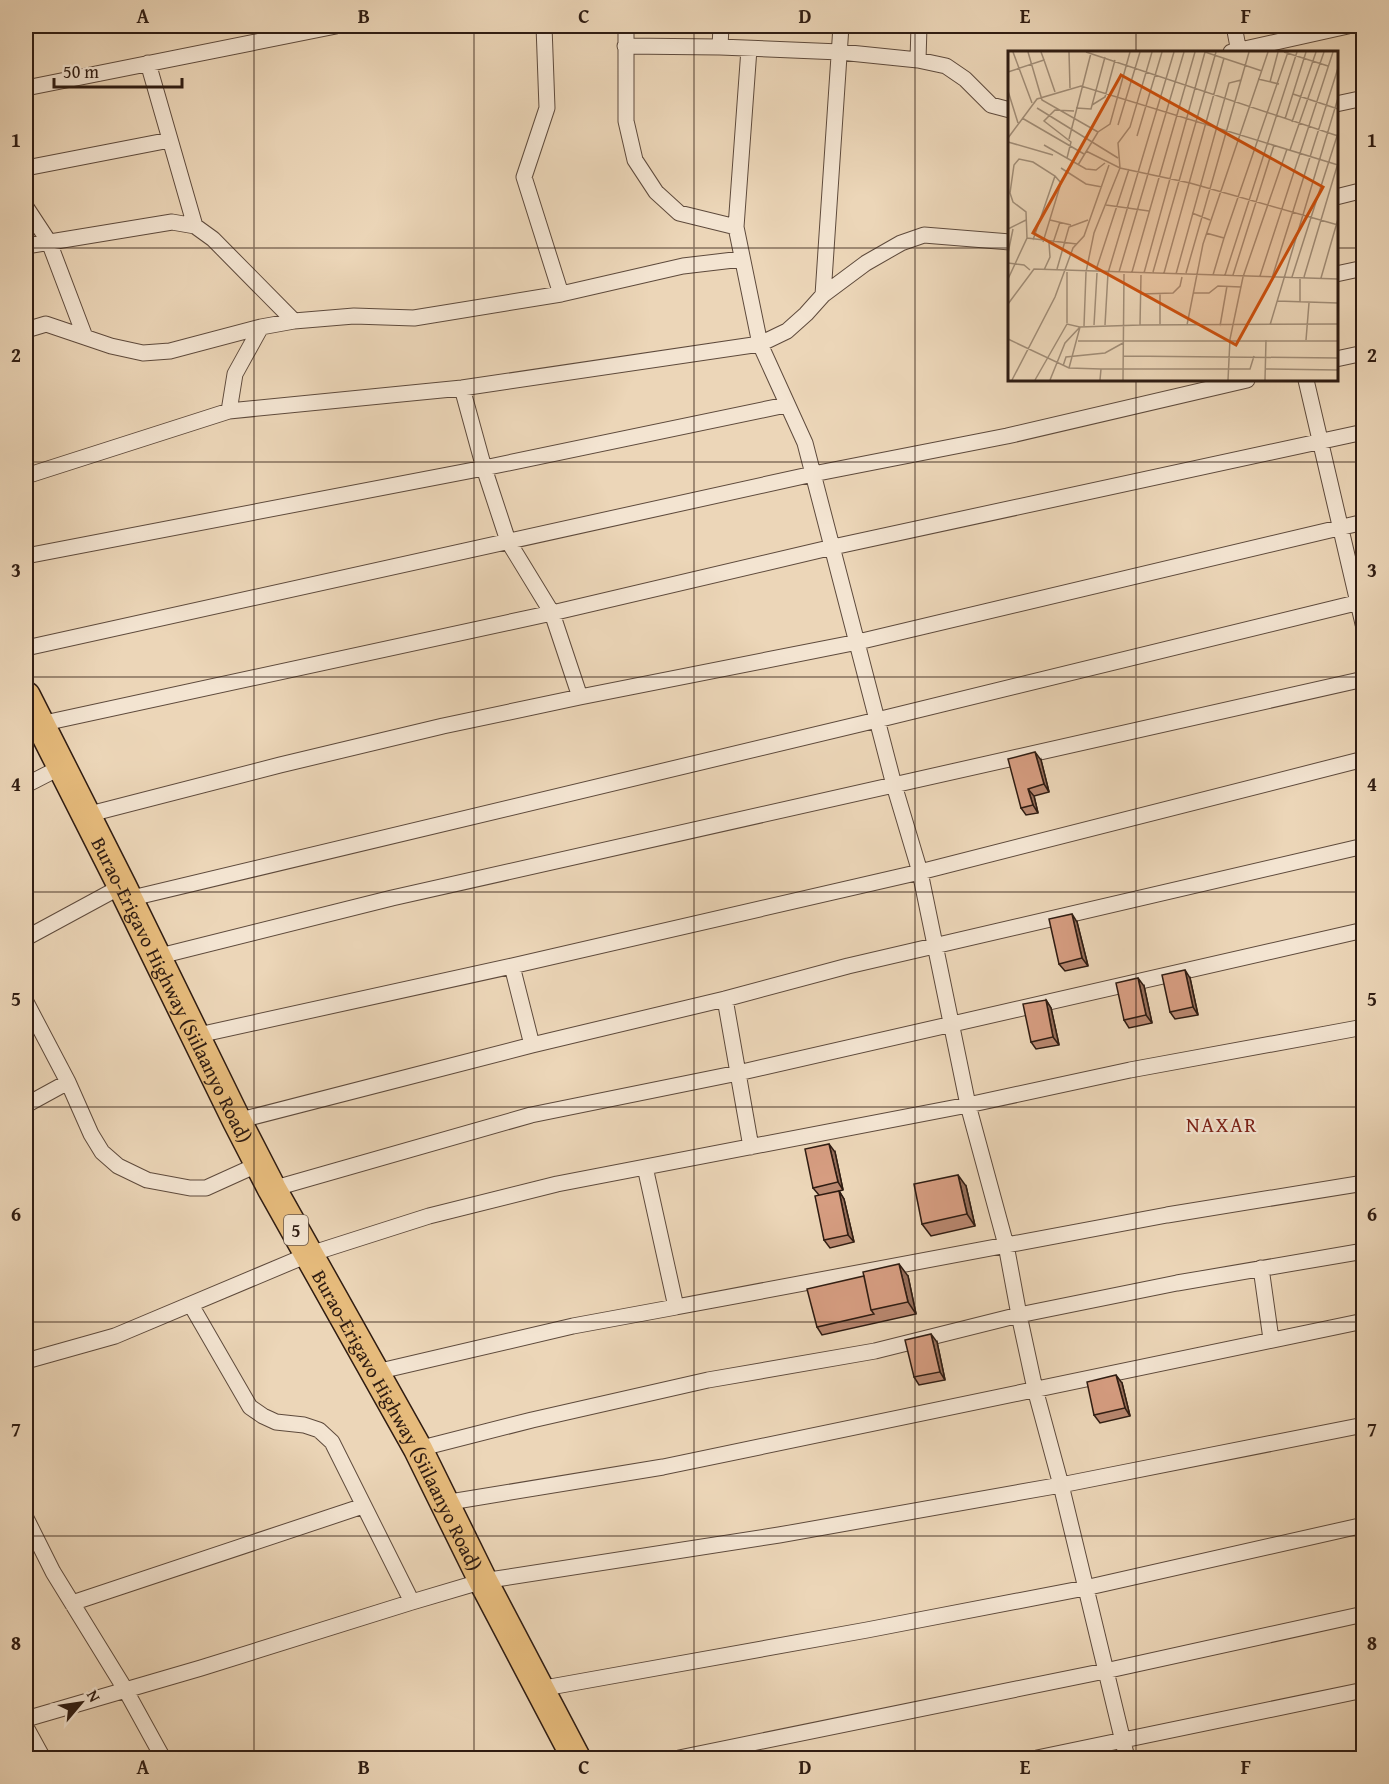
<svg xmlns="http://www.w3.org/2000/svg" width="1389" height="1784" viewBox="0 0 1389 1784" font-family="'Gentium Book Plus',serif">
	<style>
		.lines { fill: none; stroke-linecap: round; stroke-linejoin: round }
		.street-casing { stroke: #5e4a3c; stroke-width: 17 }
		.highway-casing { stroke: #2f1c12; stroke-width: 31 }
		.street { stroke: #f3e4d1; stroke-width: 15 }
		.highway { stroke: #e6bb7c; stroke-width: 28 }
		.wall { fill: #b8876f; stroke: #2f1c12; stroke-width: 1.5 }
		.shaded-wall { fill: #966e5a; stroke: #2f1c12; stroke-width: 1.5 }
		.building { fill: #d69d81; stroke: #2f1c12; stroke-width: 1.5 }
		.grid { fill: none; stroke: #2f1c12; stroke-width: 1.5; stroke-opacity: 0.55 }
		.labels { text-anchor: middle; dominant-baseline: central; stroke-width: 4.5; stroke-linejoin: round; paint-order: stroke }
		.shield { fill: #f3e4d1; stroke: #6a584b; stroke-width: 1.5 }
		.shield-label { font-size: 18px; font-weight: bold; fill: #2f1c12 }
		.street-label { font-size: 20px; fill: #2f1c12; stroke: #f3e4d1 }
		.neighbourhood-label { font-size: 21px; letter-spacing: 1.5px; fill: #7a1f14; stroke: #f3e4d1 }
		.inset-road { fill: none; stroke: #a08c76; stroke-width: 1.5 }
		.view { fill: #cc500d; fill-opacity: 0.15; stroke: #cc500d; stroke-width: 3 }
		.inset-edge { fill: none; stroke: #2f1c12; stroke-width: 3 }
		.neatline { fill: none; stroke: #2f1c12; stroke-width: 2 }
		.grid-label { font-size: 20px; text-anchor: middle; font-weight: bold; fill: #2f1c12 }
	</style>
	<rect width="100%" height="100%" fill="#ecd6b8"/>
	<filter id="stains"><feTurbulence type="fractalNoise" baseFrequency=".00333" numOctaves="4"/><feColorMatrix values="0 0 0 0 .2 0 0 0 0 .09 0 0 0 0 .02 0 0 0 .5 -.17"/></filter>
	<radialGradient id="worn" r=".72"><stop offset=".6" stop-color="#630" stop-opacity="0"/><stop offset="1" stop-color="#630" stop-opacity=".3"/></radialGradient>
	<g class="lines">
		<defs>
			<path id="street" d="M 544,26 L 547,108 L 524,177 L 561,294
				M 626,26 L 626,121 L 635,160 L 656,192 L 679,213 L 736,227
				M 1234,26 L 1239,52
				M 625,46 L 720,47 L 840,52 L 918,60 L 946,66 L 965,79 L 991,105 L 1010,110
				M 720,47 L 721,26
				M 749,49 L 736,227 L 760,344 L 805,443 L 894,785 L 920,872 L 968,1105 L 1006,1245 L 1019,1315 L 1035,1389 L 1061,1485 L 1127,1758
				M 1231,52 L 1348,26
				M 918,60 L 919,26
				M 148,63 L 195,226
				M 26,88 L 336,26
				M 1336,104 L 1364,98
				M 26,168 L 170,140
				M 1336,197 L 1364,190
				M 26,207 L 49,242 L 85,337
				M 26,246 L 172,222 L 195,226 L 213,239 L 294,321
				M 1336,274 L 1364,268
				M 823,295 L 841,26
				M 26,330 L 46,324 L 111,346 L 143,353 L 170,351 L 261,327 L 294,321 L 354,316 L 414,318 L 561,294 L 683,266 L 742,259
				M 1336,359 L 1364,353
				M 1306,380 L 1364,628
				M 462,388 L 484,468 L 508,541 L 552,613 L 580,697
				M 229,411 L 235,374 L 261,327
				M 26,476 L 229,411 L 462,388 L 760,344 L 787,331 L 806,314 L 823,295 L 866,263 L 901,243 L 924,235 L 1010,242
				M 26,556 L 484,468 L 786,405
				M 26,648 L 813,474 L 1007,436 L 1247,380
				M 40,724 L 552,613 L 833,547 L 1364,432
				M 26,785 L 61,767
				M 86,815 L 280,765 L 443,726 L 580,697 L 858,642 L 1364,522
				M 128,899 L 877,720 L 1364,601
				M 26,938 L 122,886
				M 156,957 L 392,898 L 1364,679
				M 512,966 L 532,1045
				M 725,999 L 751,1147
				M 26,1002 L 68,1082 L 91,1134 L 102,1152 L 118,1166 L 147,1180 L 190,1188 L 206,1188 L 259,1164
				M 194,1036 L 512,966 L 920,872 L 1364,759
				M 26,1105 L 68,1082
				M 237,1121 L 532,1045 L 725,999 L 848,966 L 1364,846
				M 645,1167 L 676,1307 L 1167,1215 L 1364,1183
				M 272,1189 L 531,1115 L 738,1073 L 1364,930
				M 1261,1268 L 1271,1339
				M 191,1305 L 250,1407 L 263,1416 L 276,1422 L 304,1425 L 319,1430 L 332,1442 L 412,1602
				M 26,1361 L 115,1336 L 310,1254 L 429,1216 L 557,1184 L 968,1105 L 1130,1070 L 1364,1027
				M 376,1372 L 573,1326 L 676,1307
				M 418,1449 L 532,1420 L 708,1380 L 875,1351 L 1019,1315 L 1177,1283 L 1364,1251
				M 444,1503 L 663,1467 L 1364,1321
				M 26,1518 L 53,1572 L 125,1689 L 163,1758
				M 72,1603 L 363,1506
				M 539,1689 L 867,1630 L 1085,1588 L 1364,1525
				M 26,1719 L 201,1668 L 412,1602 L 483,1581 L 779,1535 L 1061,1485 L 1364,1425
				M 26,1727 L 43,1758
				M 679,1758 L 1105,1671 L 1364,1614
				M 1037,1758 L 1364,1690"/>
			<g id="highway">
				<path id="s1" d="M 26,696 L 122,886 L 237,1121 L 272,1189 L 418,1449 L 483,1581 L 576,1758"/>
			</g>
		</defs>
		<use href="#street" class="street-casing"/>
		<use href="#highway" class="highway-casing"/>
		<use href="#street" class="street"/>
		<use href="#highway" class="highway"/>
	</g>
	<path class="wall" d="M 1041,760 L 1049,792 L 1034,796 L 1038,813 L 1026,815 L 1021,808 Z
		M 1077,922 L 1088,966 L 1065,971 L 1059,964 Z
		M 1190,978 L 1198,1015 L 1175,1019 L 1170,1012 Z
		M 1144,986 L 1152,1023 L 1129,1028 L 1124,1020 Z
		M 1046,1000 L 1051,1008 L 1059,1045 L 1036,1049 L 1031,1042 Z
		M 835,1152 L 843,1190 L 839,1191 L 844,1199 L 854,1242 L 830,1248 L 824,1240 L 819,1195 L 813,1188 Z
		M 966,1186 L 975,1226 L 931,1236 L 922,1224 Z
		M 908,1276 L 916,1314 L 822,1335 L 817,1327 Z
		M 937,1342 L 945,1380 L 919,1385 L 914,1377 Z
		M 1122,1383 L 1130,1416 L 1100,1423 L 1094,1415 Z"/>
	<path class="shaded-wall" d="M 1035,752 L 1041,760 L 1049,792 L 1044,784 Z
		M 1028,789 L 1034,796 L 1038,813 L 1033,805 Z
		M 1072,914 L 1077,922 L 1088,966 L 1082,958 Z
		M 1185,970 L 1190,978 L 1198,1015 L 1193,1007 Z
		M 1138,978 L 1144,986 L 1152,1023 L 1146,1015 Z
		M 1046,1000 L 1051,1008 L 1059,1045 L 1053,1037 Z
		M 829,1144 L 835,1152 L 843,1190 L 838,1182 Z
		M 958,1175 L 966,1186 L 975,1226 L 967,1214 Z
		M 839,1191 L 844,1199 L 854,1242 L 848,1235 Z
		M 899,1264 L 908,1276 L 916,1314 L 908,1302 Z
		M 931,1334 L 937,1342 L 945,1380 L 940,1372 Z
		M 1116,1375 L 1122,1383 L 1130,1416 L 1125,1408 Z"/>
	<path class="building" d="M 1035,752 L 1044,784 L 1028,789 L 1033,805 L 1021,808 L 1008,759 Z
		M 1072,914 L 1082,958 L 1059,964 L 1049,919 Z
		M 1185,970 L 1193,1007 L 1170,1012 L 1162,975 Z
		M 1138,978 L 1146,1015 L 1124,1020 L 1116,983 Z
		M 1046,1000 L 1053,1037 L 1031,1042 L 1023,1004 Z
		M 829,1144 L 838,1182 L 813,1188 L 805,1149 Z
		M 958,1175 L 967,1214 L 922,1224 L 914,1184 Z
		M 839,1191 L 848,1235 L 824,1240 L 815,1196 Z
		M 899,1264 L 908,1302 L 871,1310 L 863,1272 Z
		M 864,1276 L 871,1310 L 874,1314 L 817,1327 L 807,1289 Z
		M 931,1334 L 940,1372 L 914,1377 L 905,1340 Z
		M 1116,1375 L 1125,1408 L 1094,1415 L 1087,1382 Z"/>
	<path class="grid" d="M 254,26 L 254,1758M 474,26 L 474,1758M 694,26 L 694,1758M 915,26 L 915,1758M 1136,26 L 1136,52M 26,248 L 1010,248M 1336,248 L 1364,248M 1136,380 L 1136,1758M 26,462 L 1364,462M 26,677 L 1364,677M 26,892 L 1364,892M 26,1107 L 1364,1107M 26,1322 L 1364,1322M 26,1536 L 1364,1536"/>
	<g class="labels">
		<rect class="shield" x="284" y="1215" width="24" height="30" rx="4.5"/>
		<g class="shield-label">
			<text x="296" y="1230">5</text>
		</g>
		<g class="street-label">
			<text stroke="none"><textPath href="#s1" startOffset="328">Burao-Erigavo Highway (Siilaanyo Road)</textPath></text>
			<text stroke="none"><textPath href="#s1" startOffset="814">Burao-Erigavo Highway (Siilaanyo Road)</textPath></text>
		</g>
		<g class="neighbourhood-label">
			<text x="1222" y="1124">NAXAR</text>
		</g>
	</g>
	<g transform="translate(1008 51)">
		<rect width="330" height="330" fill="#ecd6b8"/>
		<path class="inset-road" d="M 5,1 L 24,52M 20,1 L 34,49 L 90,81M 61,1 L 62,37M 78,1 L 330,85M 197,1 L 254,20M 276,1 L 320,15M 36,9 L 47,41M 0,21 L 36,9 L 33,1M 250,28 L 271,33M 262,31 L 270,1M 0,40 L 10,72M 285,43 L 330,58M 84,54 L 97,46 L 107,9M 29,57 L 110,107M 68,57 L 83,58 L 97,6M 14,67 L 76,103M 277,68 L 298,1M 284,71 L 308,1M 110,74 L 132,1M 129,85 L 154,1M 0,87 L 29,48 L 73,35 L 330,114M 61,88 L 83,2M 0,91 L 45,104M 36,94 L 78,118 L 88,119 L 97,112M 282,99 L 316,1M 78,100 L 112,117 L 182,132 L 330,174M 59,107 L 63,91 L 36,70 L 47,59 L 66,60M 70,114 L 90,81 L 102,73 L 122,1M 53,117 L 78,133 L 94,136M 98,154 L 141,160M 184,162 L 202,169M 42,169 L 63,174M 0,178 L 18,169M 198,182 L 216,187 L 280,1M 19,187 L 69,193M 35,191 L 53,132 L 47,125M 45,192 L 52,171M 0,202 L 5,178M 0,212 L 16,214 L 22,219M 49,218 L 61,176 L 80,169M 36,219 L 42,206 L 41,192M 88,219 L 121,118M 111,221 L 176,1M 124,221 L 187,1M 145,221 L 208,1M 136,222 L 197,1M 156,222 L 216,7M 178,222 L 241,1M 168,223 L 221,32 L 233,29M 205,224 L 216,187M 217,224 L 289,1M 225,224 L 266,94M 252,225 L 325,1M 284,226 L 330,82M 296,226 L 330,112M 264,227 L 330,17M 313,227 L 330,168M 0,228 L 19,187 L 18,161 L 5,151 L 2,142 L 6,114 L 11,108 L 25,111 L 47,125 L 25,189M 186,242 L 201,242 L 210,235 L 233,236M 133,243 L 165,242 L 172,235 L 174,226M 269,250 L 330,252M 292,251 L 292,228M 0,253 L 26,218 L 330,228M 59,272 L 59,221M 152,273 L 152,242M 86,274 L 89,222M 97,274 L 100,222 L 166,1M 132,274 L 330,273M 179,274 L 195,193 L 260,1M 262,274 L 330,47M 76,275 L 78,221 L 86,182 L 112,117 L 110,92 L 122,76 L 144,1M 212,275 L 219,235M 0,288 L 61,317 L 93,318M 298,289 L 301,252M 70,290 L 330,290M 115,305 L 330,307M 55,315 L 58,306 L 97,302 L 115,292M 257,318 L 330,319M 4,329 L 47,246 L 65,197 L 76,185 L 101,114M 27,329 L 59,273 L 72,276 L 61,317M 42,329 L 57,292 L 72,276 L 132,274 L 133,224M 92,329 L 93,318 L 242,318 L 246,305M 115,329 L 116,223M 220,329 L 222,288 L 235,226 L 279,98M 257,329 L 258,289"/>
		<path class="view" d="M 113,24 L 315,136 L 228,294 L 25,182 Z"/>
		<rect width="330" height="330" class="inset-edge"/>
	</g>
	<rect width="1389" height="1784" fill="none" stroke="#ecd6b8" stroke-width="66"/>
	<g transform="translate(81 1703) rotate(61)" stroke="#f3e4d1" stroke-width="4.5" paint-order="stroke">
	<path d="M0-4.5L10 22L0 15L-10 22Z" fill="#2f1c12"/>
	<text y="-9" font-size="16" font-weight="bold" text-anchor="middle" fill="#2f1c12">N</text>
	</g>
	<path d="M54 78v9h128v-9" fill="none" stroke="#2f1c12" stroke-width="3"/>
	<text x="63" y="78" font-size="18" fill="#2f1c12" stroke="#f3e4d1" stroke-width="4.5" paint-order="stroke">50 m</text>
	<rect x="33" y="33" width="1323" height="1718" class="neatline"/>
	<g class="grid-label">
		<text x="143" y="23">A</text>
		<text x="364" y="23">B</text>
		<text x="584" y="23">C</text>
		<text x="805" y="23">D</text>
		<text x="1025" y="23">E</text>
		<text x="1246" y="23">F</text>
		<text x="16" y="147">1</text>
		<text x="1372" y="147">1</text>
		<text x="16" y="362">2</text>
		<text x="1372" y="362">2</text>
		<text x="16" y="577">3</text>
		<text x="1372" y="577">3</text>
		<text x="16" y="791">4</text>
		<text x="1372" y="791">4</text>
		<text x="16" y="1006">5</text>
		<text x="1372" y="1006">5</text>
		<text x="16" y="1221">6</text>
		<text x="1372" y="1221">6</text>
		<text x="16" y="1436">7</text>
		<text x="1372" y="1436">7</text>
		<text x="16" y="1650">8</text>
		<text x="1372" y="1650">8</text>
		<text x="143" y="1774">A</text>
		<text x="364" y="1774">B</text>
		<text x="584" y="1774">C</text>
		<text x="805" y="1774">D</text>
		<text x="1025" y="1774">E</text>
		<text x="1246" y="1774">F</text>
	</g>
	<rect width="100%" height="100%" filter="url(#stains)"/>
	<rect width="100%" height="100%" fill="url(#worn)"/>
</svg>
